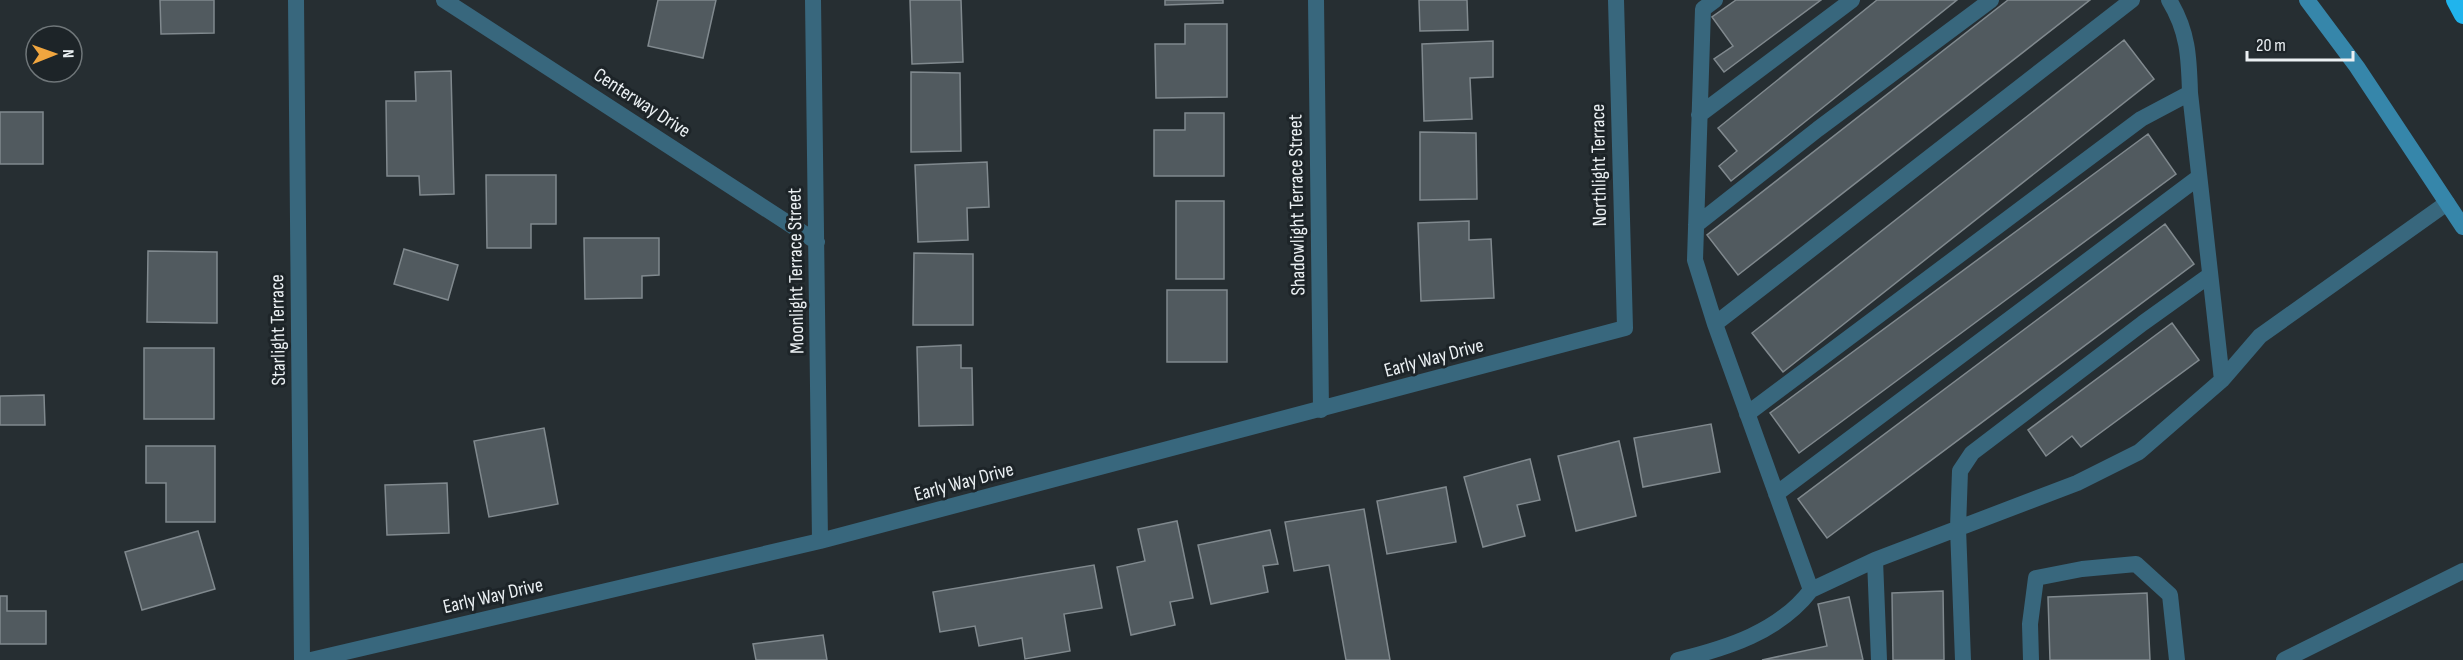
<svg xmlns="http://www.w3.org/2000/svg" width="2463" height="660" viewBox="0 0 2463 660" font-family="'Sofia Sans Condensed',sans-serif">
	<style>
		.building { fill: #515a5f; stroke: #80898e; stroke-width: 1.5 }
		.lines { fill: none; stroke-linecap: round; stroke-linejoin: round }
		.service { stroke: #38677d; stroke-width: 16 }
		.minor { stroke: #38677d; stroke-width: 16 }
		.secondary { stroke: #3686aa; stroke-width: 16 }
		.motorway { stroke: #20b4ed; stroke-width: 18 }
		.labels { text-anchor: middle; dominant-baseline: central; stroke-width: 6; stroke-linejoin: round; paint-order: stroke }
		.street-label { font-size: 20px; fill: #ebf0f3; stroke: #1d2428 }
	</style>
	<rect width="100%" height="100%" fill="#262e32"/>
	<path class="building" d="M 160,0 L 214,0 L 214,33 L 161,34 Z
		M 658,0 L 716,0 L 703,58 L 648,46 Z
		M 910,0 L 961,0 L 963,62 L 912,64 Z
		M 1165,0 L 1223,0 L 1223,3 L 1165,5 Z
		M 1419,0 L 1467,0 L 1468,30 L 1420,31 Z
		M 1736,0 L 1821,0 L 1724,72 L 1714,59 L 1733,46 L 1712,17 Z
		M 1877,0 L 1957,0 L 1731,181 L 1719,166 L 1737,151 L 1718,128 Z
		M 2008,0 L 2090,0 L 1738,275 L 1707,235 Z
		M 1185,24 L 1227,24 L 1227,97 L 1156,98 L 1155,44 L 1185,44 Z
		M 2124,40 L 2154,79 L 1783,372 L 1752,333 Z
		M 1493,41 L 1493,77 L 1470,78 L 1472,119 L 1424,121 L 1422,44 Z
		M 451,71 L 454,194 L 420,195 L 419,176 L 387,176 L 386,101 L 416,101 L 415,72 Z
		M 911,72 L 960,73 L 961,151 L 911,152 Z
		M 0,112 L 43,112 L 43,164 L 0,164 Z
		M 1185,113 L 1224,113 L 1224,176 L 1154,176 L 1154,130 L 1185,130 Z
		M 1420,132 L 1476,133 L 1477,199 L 1420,200 Z
		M 2148,134 L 2176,174 L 1799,453 L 1770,413 Z
		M 987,162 L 989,207 L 967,208 L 968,240 L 918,242 L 915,165 Z
		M 486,175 L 556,175 L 556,224 L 531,224 L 531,248 L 487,248 Z
		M 1176,201 L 1224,201 L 1224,279 L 1176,279 Z
		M 1469,221 L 1469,240 L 1491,239 L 1494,298 L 1421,301 L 1418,223 Z
		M 2165,224 L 2194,264 L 1827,538 L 1798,499 Z
		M 584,238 L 659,238 L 659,275 L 642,276 L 642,298 L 585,299 Z
		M 404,249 L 458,265 L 448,300 L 394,284 Z
		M 148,251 L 217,252 L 217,323 L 147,322 Z
		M 914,253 L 973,254 L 973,325 L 913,325 Z
		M 1167,290 L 1227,290 L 1227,362 L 1167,362 Z
		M 2172,323 L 2199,360 L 2081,447 L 2072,436 L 2046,456 L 2028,430 Z
		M 961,345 L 961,368 L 972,368 L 973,425 L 919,426 L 917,347 Z
		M 144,348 L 214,348 L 214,419 L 144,419 Z
		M 44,395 L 45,425 L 0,425 L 0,396 Z
		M 1711,424 L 1720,472 L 1643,487 L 1634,438 Z
		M 544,428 L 558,504 L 489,517 L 474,441 Z
		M 1619,441 L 1636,516 L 1576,531 L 1558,456 Z
		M 146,446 L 215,446 L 215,522 L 166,522 L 166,483 L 146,483 Z
		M 1530,459 L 1540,500 L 1517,505 L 1525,536 L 1483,547 L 1464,477 Z
		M 447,483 L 449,533 L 387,535 L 385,485 Z
		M 1446,487 L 1456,542 L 1387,554 L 1377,501 Z
		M 1364,509 L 1390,660 L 1346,660 L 1329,565 L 1294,571 L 1285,522 Z
		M 1177,521 L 1193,598 L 1170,602 L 1175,625 L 1131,635 L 1117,567 L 1145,561 L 1138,529 Z
		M 1270,530 L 1278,564 L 1263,566 L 1268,592 L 1211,604 L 1198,545 Z
		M 198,531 L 215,589 L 142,610 L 125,552 Z
		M 1094,565 L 1102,608 L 1064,614 L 1070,651 L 1025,659 L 1022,638 L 979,646 L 975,626 L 940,632 L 933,592 Z
		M 1943,591 L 1944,660 L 1893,660 L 1892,593 Z
		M 2147,593 L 2150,660 L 2050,660 L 2048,597 Z
		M 0,596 L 7,596 L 7,611 L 46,611 L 46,644 L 0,644 Z
		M 1849,597 L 1863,660 L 1762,660 L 1827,646 L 1818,604 Z
		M 823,635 L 827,660 L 756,660 L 753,644 Z"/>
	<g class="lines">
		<path class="service" d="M 1715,0 L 1703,9 L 1695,260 L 1715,324 L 1811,590 L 1875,560 L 2077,483 L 2139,452 L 2222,380 L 2260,336 L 2447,203
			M 2169,0 C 2188,31 2189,57 2190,93 L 2222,380
			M 1699,115 L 1852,0
			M 1696,225 L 1818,129 L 1991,0
			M 1715,324 L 2132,0
			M 1747,414 L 2141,119 L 2190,93
			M 1776,494 L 2199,177
			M 1875,560 L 1879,660
			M 1678,660 C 1727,648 1779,632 1811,590
			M 1963,660 L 1958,528 L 1960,471 L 1972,453 L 2143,323 L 2210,275
			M 2031,660 L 2030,624 L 2036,578 L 2082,569 L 2136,564 L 2170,595 L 2177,660
			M 2284,660 L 2463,571"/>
		<path class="minor" d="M 296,0 L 302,660
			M 444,0 L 817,242
			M 813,0 L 820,541
			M 1316,0 L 1321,410
			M 311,660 L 820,541 L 1625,328 L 1616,0"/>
		<path class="secondary" d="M 2307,0 L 2357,67 L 2463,227"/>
		<path class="motorway" d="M 2455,0 L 2463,15"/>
	</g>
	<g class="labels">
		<g class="street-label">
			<text transform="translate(642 103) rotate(33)">Centerway Drive</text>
			<text transform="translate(1599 165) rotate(-91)">Northlight Terrace</text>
			<text transform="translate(1297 205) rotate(-91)">Shadowlight Terrace Street</text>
			<text transform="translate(796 271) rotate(-91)">Moonlight Terrace Street</text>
			<text transform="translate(278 330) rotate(-91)">Starlight Terrace</text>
			<text transform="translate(1434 358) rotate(-15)">Early Way Drive</text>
			<text transform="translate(964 482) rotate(-15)">Early Way Drive</text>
			<text transform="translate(493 596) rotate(-13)">Early Way Drive</text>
		</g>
	</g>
	<g transform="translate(54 54) rotate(89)"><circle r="28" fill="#1d2428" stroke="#6f7679" stroke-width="1.5"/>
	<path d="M0-4.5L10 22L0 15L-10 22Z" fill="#f1a63f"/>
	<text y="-9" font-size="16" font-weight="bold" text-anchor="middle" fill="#ebf0f3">N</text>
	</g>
	<path d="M2247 51v9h106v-9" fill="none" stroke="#ebf0f3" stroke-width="3"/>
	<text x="2256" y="51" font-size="18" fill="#ebf0f3" stroke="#1d2428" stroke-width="4.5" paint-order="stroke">20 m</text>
</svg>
